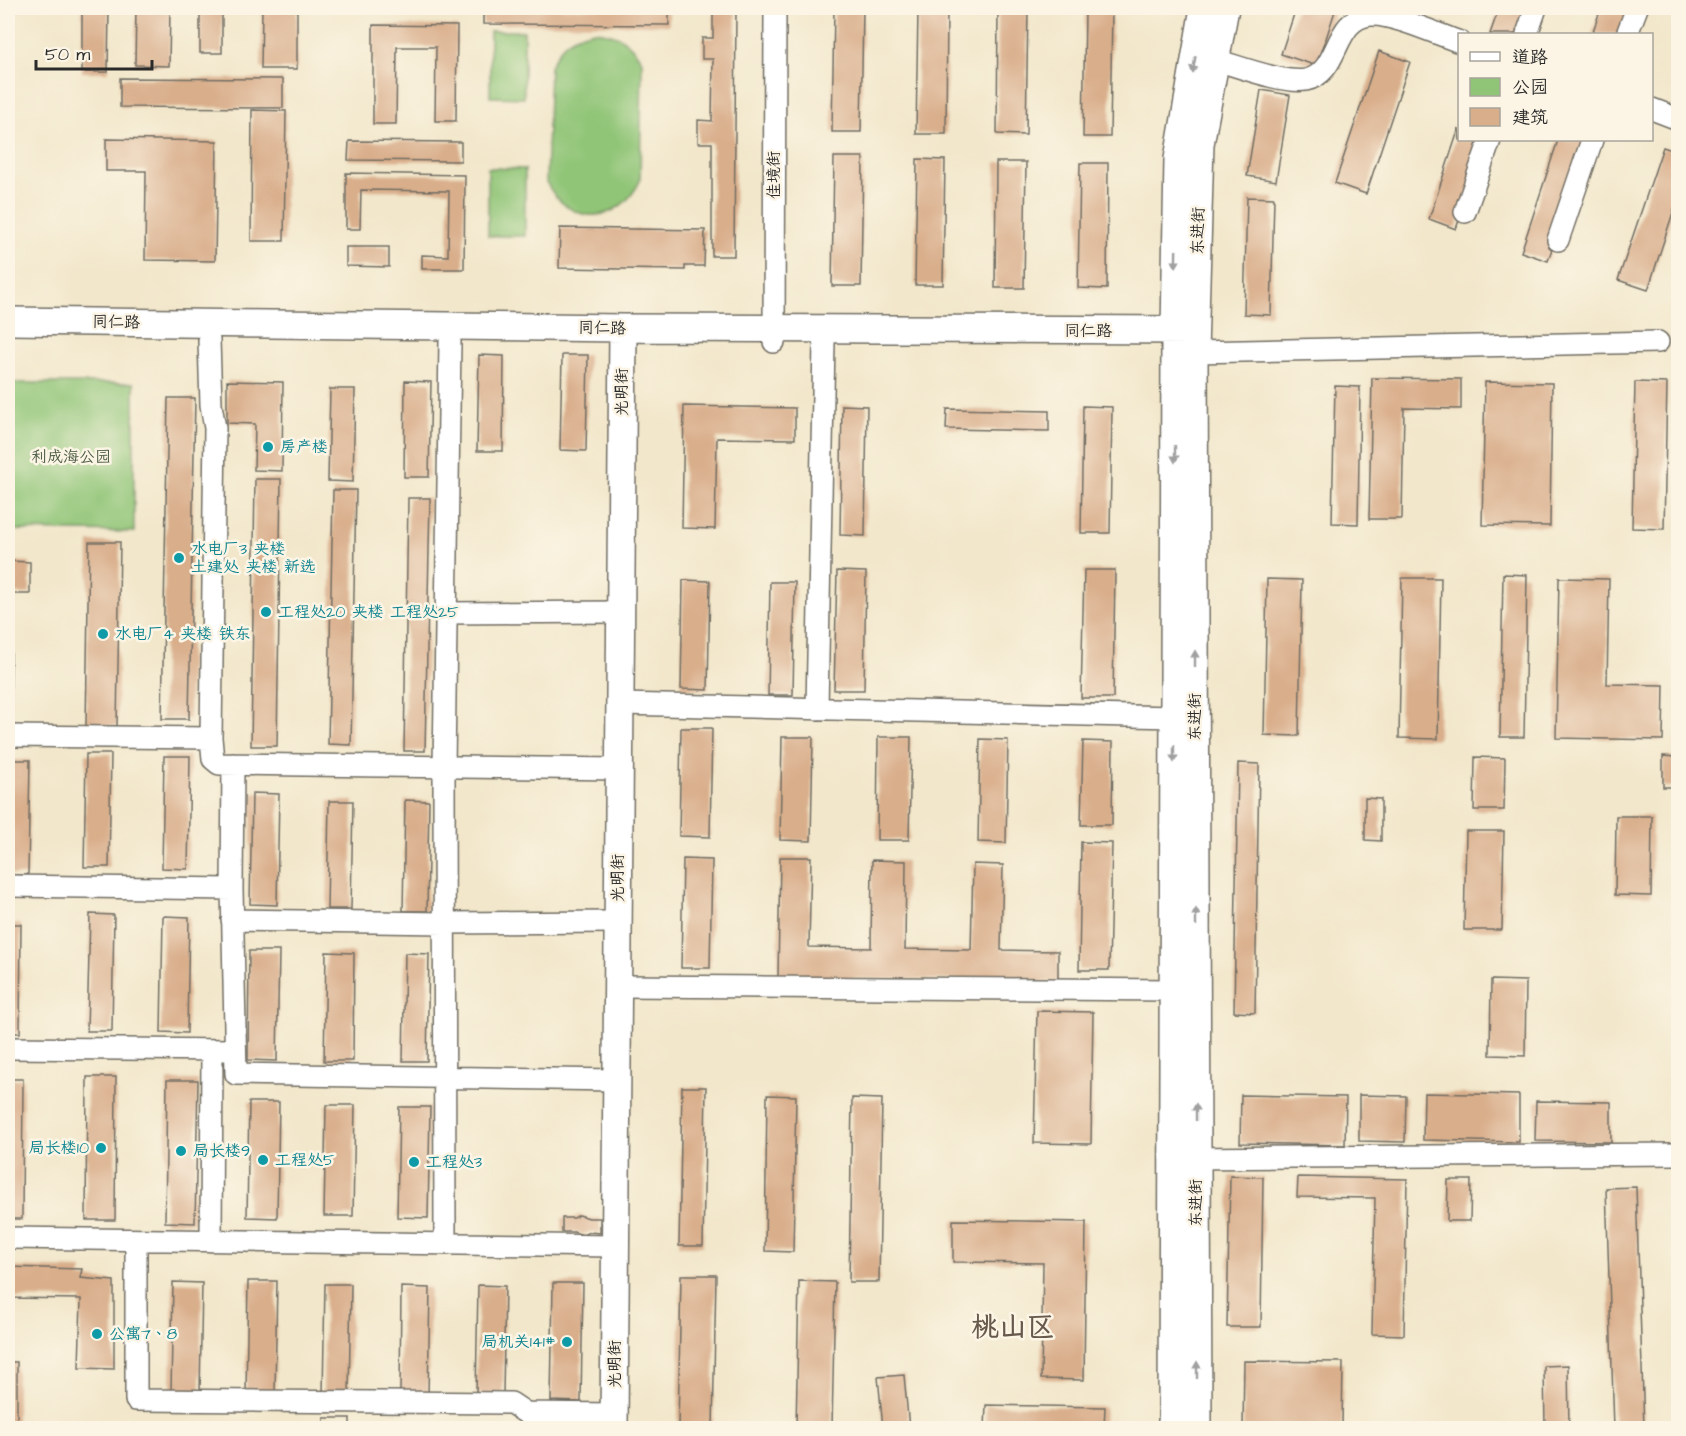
<svg xmlns="http://www.w3.org/2000/svg" width="1686" height="1436" viewBox="0 0 1686 1436" font-family="'Architects Daughter','LXGW WenKai TC',sans-serif">
	<style>
		.green { fill: #90c577; stroke: #5e7851; stroke-width: 1.5 }
		.building { fill: #d9ae8b }
		.lines { fill: none; stroke-linecap: round; stroke-linejoin: round }
		.minor-casing { stroke: #716d63; stroke-width: 24 }
		.major-casing { stroke: #716d63; stroke-width: 30 }
		.minor { stroke: #fff; stroke-width: 21 }
		.major { stroke: #fff; stroke-width: 27 }
		.oneway { fill: #a0a0a0 }
		.culture-dot { fill: #0f9aa8; stroke: #fcf5e5; stroke-width: 2 }
		.labels { text-anchor: middle; dominant-baseline: central; stroke-width: 5; stroke-linejoin: round; paint-order: stroke }
		.street-label { font-size: 16px; fill: #2b2b2b; stroke: #fcf5e5 }
		.culture-label { font-size: 16px; fill: #0d838f; stroke: #fcf5e5; text-anchor: start }
		.park-label { font-size: 16px; fill: #495942; stroke: #fcf5e5 }
		.town-label { font-size: 28px; font-weight: bold; fill: #68594d; stroke: #fcf5e5 }
	</style>
	<rect width="100%" height="100%" fill="#fcf5e5"/>
	<filter id="ink" filterUnits="userSpaceOnUse"><feTurbulence type="fractalNoise" baseFrequency=".0167" numOctaves="2"/><feDisplacementMap in="SourceGraphic" scale="12" xChannelSelector="R" yChannelSelector="G"/><feConvolveMatrix kernelMatrix="1 2 1 2 8 2 1 2 1" color-interpolation-filters="sRGB"/></filter>
	<filter id="wash" filterUnits="userSpaceOnUse"><feTurbulence type="fractalNoise" baseFrequency=".008" numOctaves="4" result="noise"/><feDisplacementMap in="SourceGraphic" scale="24" xChannelSelector="R" yChannelSelector="G"/><feGaussianBlur stdDeviation="1.35" result="paint"/><feColorMatrix in="noise" values="0 0 0 0 0 0 0 0 0 0 0 0 0 0 0 0 0 1.4 0 .05"/><feComposite in="paint" operator="in"/></filter>
	<g filter="url(#wash)">
		<rect width="100%" height="100%" fill="#f2e7cb"/>
		<path class="green" d="M 490,31 L 524,31 L 524,98 L 490,97 Z
			M 594,31 C 618,33 629,40 642,61 L 640,181 C 618,226 570,227 546,182 L 550,67 C 560,44 569,36 594,31 Z
			M 488,168 L 525,169 L 525,236 L 488,236 Z
			M 8,383 L 134,383 L 134,532 L 8,530 Z"/>
		<g id="blocks">
			<path class="building" d="M 82,8 L 109,8 L 108,72 L 82,72 Z
				M 136,8 L 170,8 L 169,66 L 135,65 Z
				M 200,8 L 222,8 L 222,53 L 200,53 Z
				M 262,8 L 297,8 L 297,69 L 261,69 Z
				M 483,8 L 669,8 L 669,25 L 483,24 Z
				M 713,8 L 736,8 L 734,256 L 712,256 L 712,143 L 698,143 L 698,120 L 712,121 L 713,59 L 702,59 L 702,38 L 713,38 Z
				M 834,8 L 863,8 L 861,132 L 832,132 Z
				M 918,8 L 947,8 L 946,134 L 916,134 Z
				M 998,8 L 1028,8 L 1026,135 L 997,134 Z
				M 1296,8 L 1336,8 L 1317,66 L 1281,54 Z
				M 1499,8 L 1530,8 L 1521,34 L 1490,34 Z
				M 1601,8 L 1631,8 L 1622,34 L 1592,34 Z
				M 1085,11 L 1112,11 L 1110,137 L 1083,137 Z
				M 373,25 L 457,26 L 456,121 L 435,121 L 436,47 L 397,47 L 396,124 L 373,124 Z
				M 1379,51 L 1410,62 L 1366,194 L 1335,183 Z
				M 120,78 L 283,79 L 283,108 L 120,107 Z
				M 1261,90 L 1290,95 L 1276,181 L 1247,176 Z
				M 252,110 L 286,111 L 284,241 L 251,241 Z
				M 1459,128 L 1460,140 L 1486,140 L 1456,229 L 1429,219 Z
				M 106,139 L 217,141 L 215,261 L 145,260 L 146,171 L 106,171 Z
				M 1558,140 L 1588,140 L 1548,261 L 1521,252 Z
				M 349,141 L 461,142 L 461,161 L 348,160 Z
				M 1663,147 L 1678,152 L 1678,197 L 1648,290 L 1618,280 Z
				M 834,157 L 863,157 L 861,286 L 832,286 Z
				M 917,159 L 945,160 L 943,285 L 915,285 Z
				M 996,162 L 1026,162 L 1024,288 L 995,288 Z
				M 1080,163 L 1108,163 L 1107,289 L 1078,288 Z
				M 346,173 L 465,175 L 464,269 L 422,269 L 422,255 L 448,256 L 449,191 L 361,190 L 360,229 L 346,229 Z
				M 1247,197 L 1274,198 L 1271,315 L 1244,314 Z
				M 560,228 L 705,230 L 704,266 L 685,266 L 685,270 L 559,268 Z
				M 346,247 L 389,247 L 389,267 L 346,266 Z
				M 479,355 L 504,356 L 503,451 L 477,451 Z
				M 562,355 L 588,355 L 586,451 L 560,450 Z
				M 1372,378 L 1461,379 L 1461,409 L 1404,408 L 1402,519 L 1369,519 Z
				M 227,381 L 283,382 L 282,471 L 254,470 L 255,424 L 227,423 Z
				M 405,381 L 431,382 L 429,477 L 404,477 Z
				M 1485,382 L 1552,383 L 1550,526 L 1482,525 Z
				M 1635,382 L 1667,383 L 1664,529 L 1632,528 Z
				M 1335,386 L 1360,387 L 1358,524 L 1332,523 Z
				M 330,389 L 355,389 L 353,482 L 328,481 Z
				M 168,398 L 195,398 L 189,719 L 162,719 Z
				M 842,405 L 867,406 L 865,536 L 840,535 Z
				M 684,406 L 795,408 L 795,439 L 717,438 L 715,529 L 682,528 Z
				M 1083,406 L 1112,407 L 1110,533 L 1081,533 Z
				M 947,409 L 1049,411 L 1049,431 L 946,429 Z
				M 255,479 L 281,479 L 277,746 L 251,746 Z
				M 333,490 L 356,490 L 351,745 L 328,744 Z
				M 408,498 L 430,498 L 425,751 L 404,751 Z
				M 89,542 L 120,542 L 117,726 L 86,726 Z
				M 8,561 L 30,562 L 30,594 L 12,594 L 10,721 L 8,721 Z
				M 1084,570 L 1115,570 L 1113,698 L 1081,698 Z
				M 837,571 L 866,572 L 864,690 L 834,690 Z
				M 1503,574 L 1527,575 L 1524,737 L 1500,737 Z
				M 1402,578 L 1441,578 L 1438,739 L 1399,738 Z
				M 1559,578 L 1609,579 L 1607,684 L 1664,685 L 1663,740 L 1556,738 Z
				M 1267,579 L 1302,580 L 1299,736 L 1264,735 Z
				M 683,580 L 710,581 L 708,690 L 681,689 Z
				M 770,582 L 795,582 L 793,695 L 768,695 Z
				M 681,728 L 712,728 L 710,837 L 679,836 Z
				M 782,737 L 813,737 L 811,841 L 780,840 Z
				M 878,737 L 911,737 L 909,840 L 877,840 Z
				M 980,739 L 1008,740 L 1006,843 L 978,842 Z
				M 1083,741 L 1113,742 L 1112,825 L 1081,825 Z
				M 86,754 L 111,754 L 109,867 L 84,867 Z
				M 164,756 L 190,756 L 188,869 L 162,868 Z
				M 1663,756 L 1678,757 L 1678,787 L 1663,787 Z
				M 1475,757 L 1505,758 L 1504,810 L 1474,810 Z
				M 8,760 L 30,760 L 28,875 L 8,875 Z
				M 1238,763 L 1259,764 L 1255,1013 L 1234,1012 Z
				M 252,793 L 279,794 L 277,905 L 250,904 Z
				M 1365,798 L 1381,799 L 1381,841 L 1365,840 Z
				M 405,800 L 429,801 L 427,911 L 403,911 Z
				M 329,801 L 353,801 L 351,909 L 327,909 Z
				M 1616,816 L 1652,816 L 1651,896 L 1615,895 Z
				M 1466,831 L 1504,831 L 1502,930 L 1464,930 Z
				M 1081,842 L 1112,843 L 1109,970 L 1079,970 Z
				M 780,857 L 811,857 L 809,947 L 871,948 L 872,860 L 906,861 L 905,949 L 971,950 L 973,864 L 1003,865 L 1001,950 L 1058,951 L 1058,982 L 778,977 Z
				M 683,859 L 712,860 L 710,968 L 681,968 Z
				M 90,914 L 114,915 L 112,1031 L 87,1031 Z
				M 163,916 L 189,917 L 187,1033 L 161,1032 Z
				M 8,924 L 21,924 L 20,1033 L 8,1033 Z
				M 249,951 L 279,951 L 277,1061 L 248,1060 Z
				M 326,952 L 354,953 L 353,1061 L 324,1061 Z
				M 405,953 L 429,954 L 427,1061 L 403,1061 Z
				M 1491,980 L 1526,981 L 1525,1056 L 1490,1055 Z
				M 1037,1011 L 1093,1012 L 1091,1144 L 1034,1143 Z
				M 87,1077 L 116,1077 L 115,1220 L 86,1220 Z
				M 8,1079 L 23,1079 L 22,1219 L 8,1219 Z
				M 167,1080 L 198,1080 L 195,1223 L 165,1222 Z
				M 682,1087 L 706,1087 L 703,1246 L 679,1246 Z
				M 1424,1093 L 1519,1095 L 1519,1142 L 1423,1140 Z
				M 767,1095 L 796,1096 L 793,1252 L 765,1251 Z
				M 1241,1095 L 1346,1097 L 1345,1145 L 1240,1143 Z
				M 1359,1095 L 1406,1096 L 1405,1142 L 1359,1141 Z
				M 852,1098 L 882,1099 L 879,1282 L 849,1282 Z
				M 1536,1101 L 1611,1102 L 1611,1142 L 1535,1141 Z
				M 249,1102 L 279,1102 L 277,1218 L 247,1217 Z
				M 326,1105 L 355,1105 L 353,1216 L 324,1216 Z
				M 399,1107 L 430,1107 L 428,1218 L 397,1217 Z
				M 1230,1176 L 1263,1177 L 1261,1327 L 1227,1327 Z
				M 1298,1177 L 1407,1179 L 1404,1335 L 1372,1334 L 1375,1198 L 1297,1197 Z
				M 1448,1180 L 1471,1180 L 1470,1221 L 1447,1221 Z
				M 1636,1187 L 1644,1428 L 1614,1428 L 1606,1188 Z
				M 579,1215 L 589,1218 L 600,1218 L 600,1233 L 589,1232 L 583,1235 L 574,1232 L 562,1232 L 562,1218 L 574,1218 Z
				M 953,1220 L 1086,1222 L 1084,1380 L 1041,1379 L 1043,1263 L 953,1262 Z
				M 8,1267 L 82,1269 L 80,1278 L 114,1281 L 114,1369 L 79,1368 L 81,1299 L 8,1298 Z
				M 681,1275 L 716,1275 L 713,1428 L 678,1428 Z
				M 248,1281 L 277,1281 L 275,1393 L 246,1393 Z
				M 799,1281 L 835,1282 L 832,1428 L 796,1428 Z
				M 173,1282 L 202,1283 L 200,1392 L 171,1392 Z
				M 553,1283 L 583,1283 L 581,1402 L 551,1401 Z
				M 325,1284 L 351,1284 L 349,1394 L 323,1393 Z
				M 478,1285 L 505,1286 L 503,1395 L 476,1394 Z
				M 401,1287 L 430,1288 L 428,1396 L 400,1396 Z
				M 1244,1361 L 1343,1362 L 1342,1428 L 1243,1428 Z
				M 8,1362 L 17,1362 L 17,1428 L 8,1428 Z
				M 1568,1365 L 1569,1428 L 1545,1428 L 1544,1366 Z
				M 904,1375 L 909,1428 L 883,1428 L 878,1377 Z
				M 986,1405 L 1105,1407 L 1104,1428 L 985,1428 Z
				M 324,1418 L 350,1418 L 350,1428 L 324,1428 Z
				M 395,1424 L 429,1425 L 429,1428 L 395,1428 Z"/>
		</g>
	</g>
	<g filter="url(#ink)">
		<use href="#blocks" fill-opacity="0" stroke="#716d63" stroke-width="1.5"/>
		<g class="lines">
			<defs>
				<path id="minor" d="M 1527,34 L 1536,8
					M 1627,34 L 1637,8
					M 1216,60 C 1237,66 1285,84 1306,80 C 1341,73 1332,18 1371,15 C 1393,14 1437,34 1460,42
					M 1652,109 L 1678,119
					M 1465,212 L 1490,140
					M 1558,240 L 1592,140
					M 209,340 L 211,405 L 215,428 L 211,738 L 213,759 L 219,764 L 619,769
					M 774,342 L 775,8
					M 1194,352 L 1658,342
					M 447,613 L 621,612
					M 620,704 L 1174,717
					M 817,709 L 824,342
					M 8,736 L 211,738
					M 233,764 L 232,889 L 236,1074 L 617,1080
					M 8,886 L 232,889
					M 232,920 L 445,923 L 618,922
					M 617,986 L 1174,990
					M 8,1048 L 234,1050
					M 1183,1158 L 1678,1154
					M 8,1238 L 615,1246
					M 136,1240 L 136,1400 L 511,1403 L 526,1413 L 614,1414
					M 211,1241 L 212,1050
					M 445,1244 L 444,768 L 450,341"/>
				<path id="major" d="M 8,321 L 623,328 L 1192,330
					M 614,1428 L 623,328
					M 1172,1428 L 1175,331 L 1178,159 L 1204,8
					M 1198,1428 L 1194,352 L 1200,144 L 1225,8"/>
			</defs>
			<use href="#minor" class="minor-casing"/>
			<use href="#major" class="major-casing"/>
			<use href="#minor" class="minor"/>
			<use href="#major" class="major"/>
		</g>
		<defs><path id="oneway-solid" d="M-6-.8H1V-3.2L6.5 0L1 3.2V.8H-6Z" transform="scale(1.5)"/></defs>
		<g class="oneway">
			<use href="#oneway-solid" transform="translate(1194 65) rotate(100)"/>
			<use href="#oneway-solid" transform="translate(1176 259) rotate(91)"/>
			<use href="#oneway-solid" transform="translate(1175 454) rotate(90)"/>
			<use href="#oneway-solid" transform="translate(1195 659) rotate(-90)"/>
			<use href="#oneway-solid" transform="translate(1174 754) rotate(90)"/>
			<use href="#oneway-solid" transform="translate(1196 917) rotate(-90)"/>
			<use href="#oneway-solid" transform="translate(1196 1112) rotate(-90)"/>
			<use href="#oneway-solid" transform="translate(1197 1370) rotate(-90)"/>
		</g>
	</g>
	<g class="culture-dot">
		<circle cx="268" cy="447" r="6"/>
		<circle cx="179" cy="558" r="6"/>
		<circle cx="266" cy="612" r="6"/>
		<circle cx="103" cy="634" r="6"/>
		<circle cx="101" cy="1148" r="6"/>
		<circle cx="181" cy="1151" r="6"/>
		<circle cx="263" cy="1160" r="6"/>
		<circle cx="414" cy="1162" r="6"/>
		<circle cx="97" cy="1334" r="6"/>
		<circle cx="567" cy="1342" r="6"/>
	</g>
	<g class="labels">
		<g class="street-label">
			<text transform="translate(774 175) rotate(-90)">佳境街</text>
			<text transform="translate(1198 231) rotate(-89)">东进街</text>
			<text transform="translate(116 322) rotate(1)">同仁路</text>
			<text transform="translate(602 328) rotate(1)">同仁路</text>
			<text x="1088" y="331">同仁路</text>
			<text transform="translate(622 392) rotate(-90)">光明街</text>
			<text transform="translate(1195 717) rotate(-90)">东进街</text>
			<text transform="translate(618 878) rotate(-90)">光明街</text>
			<text transform="translate(1196 1203) rotate(-90)">东进街</text>
			<text transform="translate(615 1364) rotate(-90)">光明街</text>
		</g>
		<g class="culture-label">
			<text x="280" y="447">房产楼</text>
			<text x="191" y="549">水电厂3 夹楼<tspan x="191" dy="18">土建处 夹楼 新选</tspan></text>
			<text x="278" y="612">工程处20 夹楼 工程处25</text>
			<text x="115" y="634">水电厂4 夹楼 铁东</text>
			<text x="89" y="1148" text-anchor="end">局长楼10</text>
			<text x="193" y="1151">局长楼9</text>
			<text x="275" y="1160">工程处5</text>
			<text x="426" y="1162">工程处3</text>
			<text x="109" y="1334">公寓7、8</text>
			<text x="555" y="1342" text-anchor="end">局机关141#</text>
		</g>
		<g class="park-label">
			<text x="71" y="457">利成海公园</text>
		</g>
		<g class="town-label">
			<text x="1013" y="1327">桃山区</text>
		</g>
	</g>
	<rect width="1686" height="1436" fill="none" stroke="#fcf5e5" stroke-width="30"/>
	<rect x="1458" y="33" width="195" height="108" fill="#fcf5e5" stroke="#a8a49b" stroke-width="1.5"/>
	<rect x="1470" y="52" width="30" height="9" fill="#ffffff" stroke="#a8a49b" stroke-width="1.5"/>
	<text x="1512" y="63" font-size="18" fill="#2b2b2b">道路</text>
	<rect x="1470" y="78" width="30" height="18" fill="#90c577" stroke="#a8a49b" stroke-width="1.5"/>
	<text x="1512" y="93" font-size="18" fill="#2b2b2b">公园</text>
	<rect x="1470" y="108" width="30" height="18" fill="#d9ae8b" stroke="#a8a49b" stroke-width="1.5"/>
	<text x="1512" y="123" font-size="18" fill="#2b2b2b">建筑</text>
	<path d="M36 60v9h116v-9" fill="none" stroke="#2b2b2b" stroke-width="3"/>
	<text x="45" y="60" font-size="18" fill="#2b2b2b" stroke="#fcf5e5" stroke-width="4.5" paint-order="stroke">50 m</text>
</svg>
